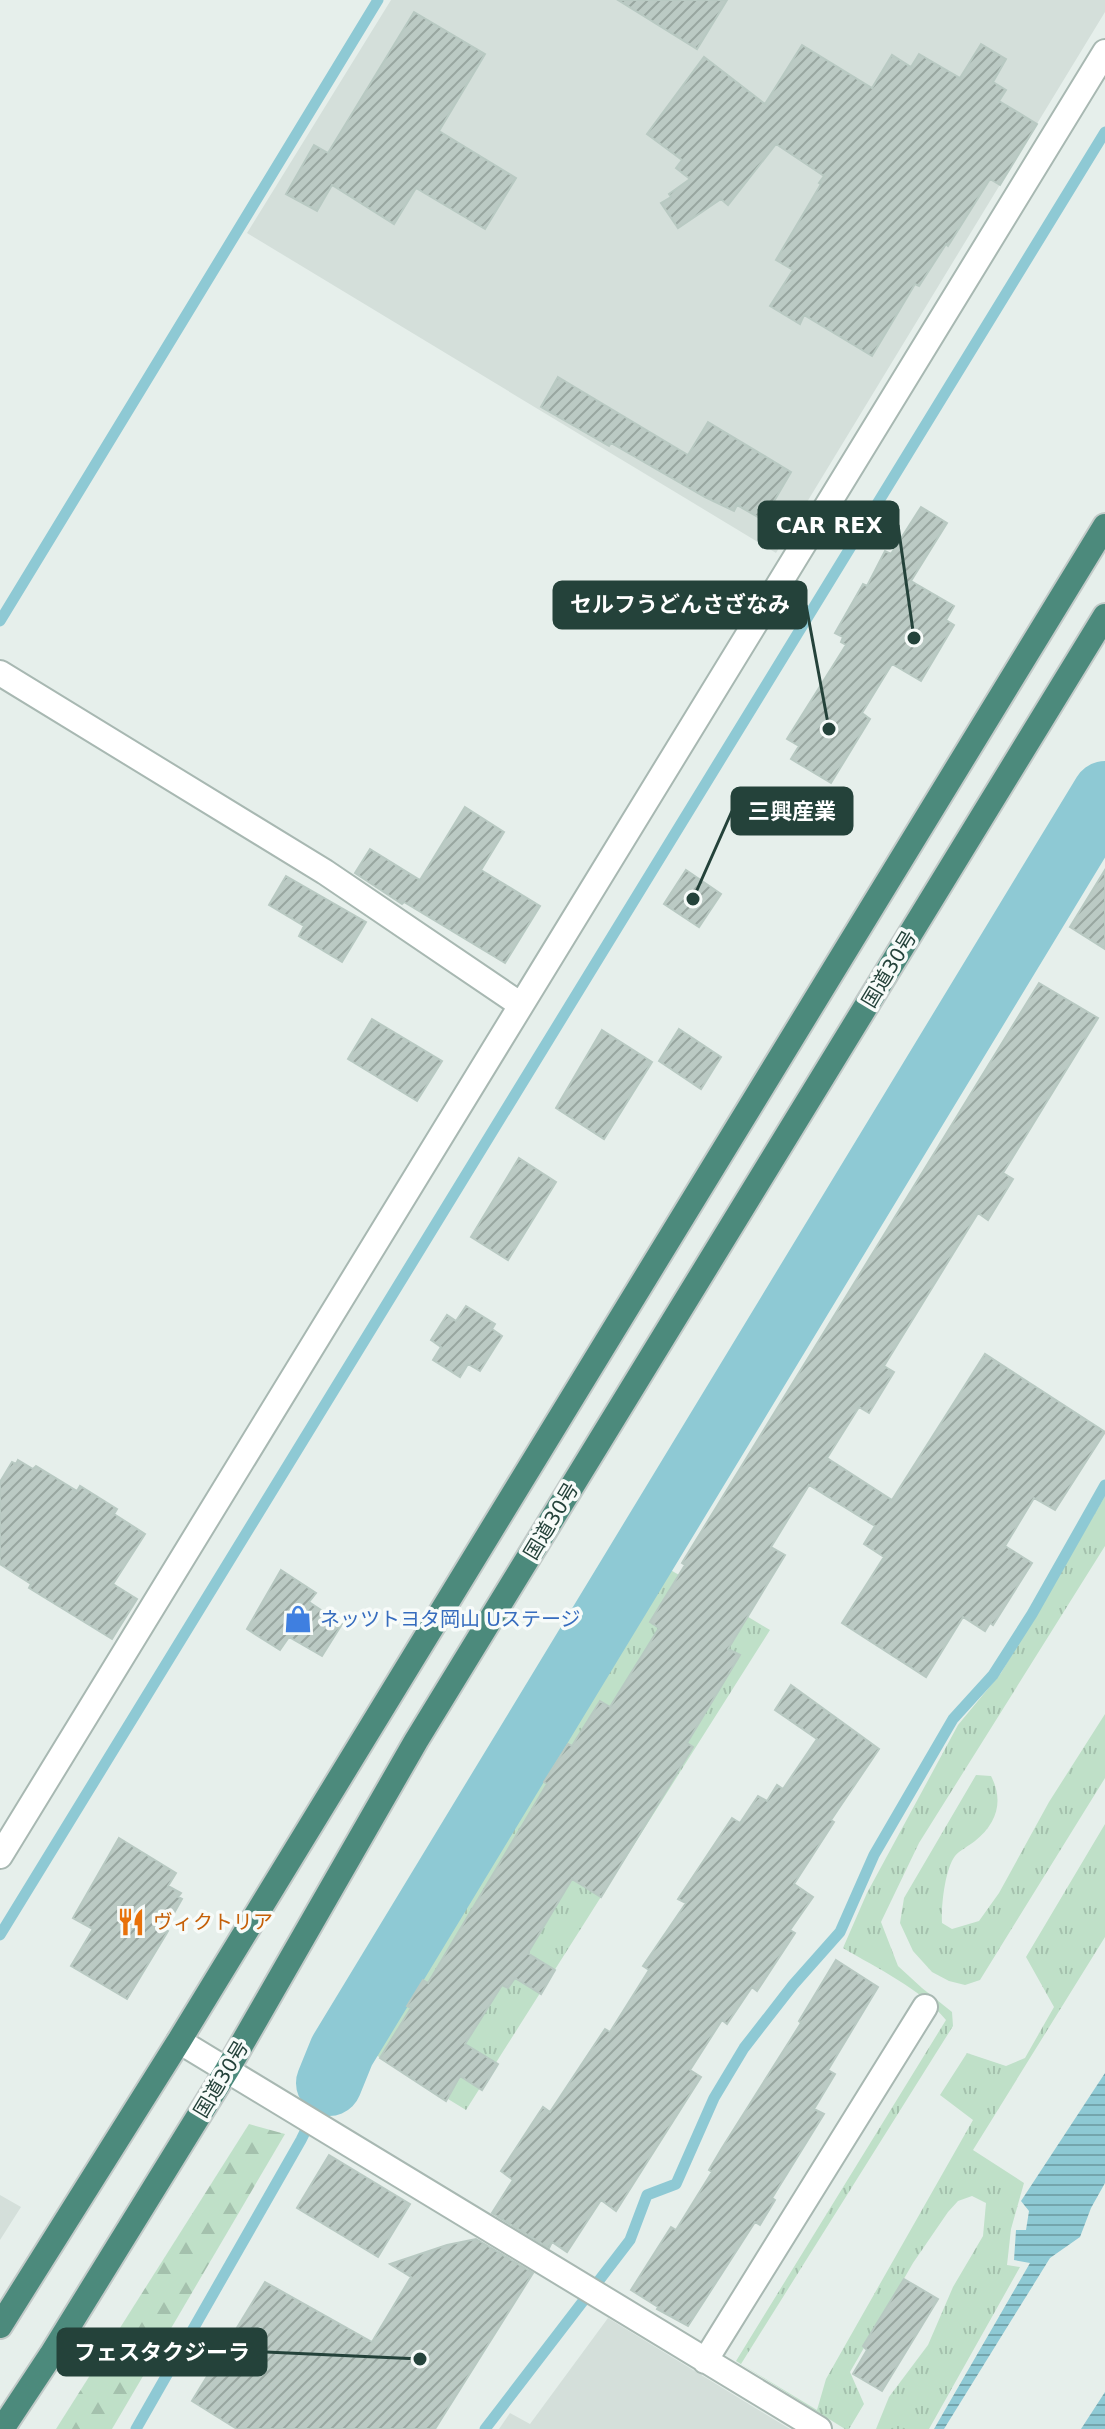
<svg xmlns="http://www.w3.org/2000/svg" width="1105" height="2429" viewBox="0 0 1105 2429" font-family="'DejaVu Sans','Noto Sans JP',sans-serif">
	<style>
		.built { fill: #d4dfda }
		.grass { fill: url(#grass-tufts) }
		.forest { fill: url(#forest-firs) }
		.water { fill: url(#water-rules) }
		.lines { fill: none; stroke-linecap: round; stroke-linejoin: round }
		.stream { stroke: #8ec9d4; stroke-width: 11 }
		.river { stroke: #8ec9d4; stroke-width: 66 }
		.building { fill: url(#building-hatch); stroke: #b8c9c2; stroke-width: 2 }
		.minor-casing { stroke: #a8b8b2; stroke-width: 28 }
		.trunk-casing { stroke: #c2cac8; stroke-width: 28 }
		.minor { stroke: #fff; stroke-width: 24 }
		.trunk { stroke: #4c8a7c; stroke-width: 24 }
		.labels { text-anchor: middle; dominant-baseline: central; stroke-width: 7; stroke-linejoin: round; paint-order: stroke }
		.street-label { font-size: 20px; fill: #24423a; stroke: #f7fbf9 }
		.shop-label { font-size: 20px; fill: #366cbe; stroke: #f7fbf9; text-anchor: start }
		.food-label { font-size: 20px; fill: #c56008; stroke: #f7fbf9; text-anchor: start }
		.leader { fill: none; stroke: #24423a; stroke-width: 3 }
		.callout-dot { fill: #24423a; stroke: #f7fbf9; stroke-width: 3 }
		.callout { fill: #24423a; stroke: #24423a; stroke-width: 3 }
		.callout-label { font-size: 22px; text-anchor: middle; font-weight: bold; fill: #fff }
	</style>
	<defs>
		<pattern id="grass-tufts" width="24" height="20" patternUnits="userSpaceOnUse" patternTransform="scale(2)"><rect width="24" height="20" fill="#bfe0c8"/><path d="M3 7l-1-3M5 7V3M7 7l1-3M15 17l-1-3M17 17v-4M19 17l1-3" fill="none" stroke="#a4c1ad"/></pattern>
		<pattern id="forest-firs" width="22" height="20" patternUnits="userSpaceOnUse" patternTransform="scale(2)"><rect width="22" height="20" fill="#bfe0c8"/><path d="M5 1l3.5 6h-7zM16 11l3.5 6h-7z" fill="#a4c1ad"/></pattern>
		<pattern id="water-rules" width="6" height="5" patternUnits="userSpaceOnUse" patternTransform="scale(2)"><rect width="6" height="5" fill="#8ec9d4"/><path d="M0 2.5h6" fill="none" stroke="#74a5ad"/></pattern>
		<pattern id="building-hatch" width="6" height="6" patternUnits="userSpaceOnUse" patternTransform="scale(2)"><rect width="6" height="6" fill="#bbcac4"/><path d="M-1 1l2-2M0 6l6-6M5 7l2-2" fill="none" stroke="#98a6a0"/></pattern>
	</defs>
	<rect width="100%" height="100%" fill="#e6efeb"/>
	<path class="built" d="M 391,0 L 1105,0 L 1105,12 L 776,553 L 247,233 Z
		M 0,2195 L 21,2207 L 0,2240 Z
		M 608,2318 L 790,2429 L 499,2429 L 510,2413 L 530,2424 Z"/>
	<path class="grass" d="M 1105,1496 L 1105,1546 L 919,1843 L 881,1922 L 898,1966 L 922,1988 L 952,2012 L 953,2026 L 741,2364 L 817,2410 L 826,2379 L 973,2120 L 940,2095 L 967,2053 L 1006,2066 L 1025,2058 L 1054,2007 L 1026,1957 L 1105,1824 L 1105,1937 L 973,2150 L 1024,2183 L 1011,2229 L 1007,2265 L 1020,2267 L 929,2429 L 876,2429 L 889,2397 L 928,2345 L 953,2287 L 983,2236 L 986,2203 L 972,2196 L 958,2201 L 948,2212 L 913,2263 L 850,2372 L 864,2404 L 849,2429 L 845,2429 L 736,2361 L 946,2020 C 920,1988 878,1969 843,1948 L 867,1893 L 958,1725 L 1001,1673 Z
		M 669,1569 L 770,1630 L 466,2110 L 371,2052 Z
		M 1105,1714 L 1105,1778 L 980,1980 L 965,1985 L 949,1981 L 932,1972 L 913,1951 L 900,1923 L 904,1898 L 976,1775 L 991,1776 C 1004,1801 997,1823 975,1841 C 969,1846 960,1850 955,1856 C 945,1869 941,1906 942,1923 L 952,1929 L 979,1921 L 999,1893 L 1049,1802 Z"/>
	<path class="forest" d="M 249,2124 L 285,2134 L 112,2429 L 56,2429 Z"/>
	<path class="water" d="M 1105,2073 L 1105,2183 L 1091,2208 L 1080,2237 L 1050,2258 L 944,2429 L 934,2429 L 1030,2263 L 1014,2260 L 1016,2230 L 1026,2230 L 1029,2211 L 1021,2201 Z
		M 1105,2392 L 1105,2429 L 1081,2429 Z"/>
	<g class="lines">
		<path class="stream" d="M 0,621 L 378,0
			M 0,1935 L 1105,132
			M 136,2429 L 301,2140 L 329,2083
			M 485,2429 L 630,2240 L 647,2195 L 676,2184 L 714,2098 L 744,2048 L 793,1985 L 840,1932 L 874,1855 L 953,1719 L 993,1675 L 1032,1614 L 1105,1485"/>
		<path class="river" d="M 329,2083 L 342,2051 L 1105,794"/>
	</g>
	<path class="building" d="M 618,0 L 727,0 L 697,49 Z
		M 414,12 L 485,54 L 439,131 L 516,178 L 485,229 L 416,188 L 394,224 L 332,185 L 317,211 L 286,194 L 314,145 L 328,153 Z
		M 981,44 L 1006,59 L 993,82 L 1006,90 L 999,101 L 1037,124 L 1000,185 L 990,179 L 948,246 L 946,244 L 919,286 L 915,284 L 872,356 L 804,315 L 800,324 L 770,306 L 793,270 L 776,260 L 821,184 L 819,183 L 824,176 L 776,144 L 728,205 L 721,199 L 678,228 L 661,203 L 671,197 L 669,194 L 690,179 L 676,168 L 682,160 L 647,134 L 704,57 L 765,104 L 802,45 L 872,88 L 892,55 L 911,67 L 919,54 L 960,78 Z
		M 558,377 L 688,455 L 708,422 L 791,472 L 763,520 L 737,505 L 734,511 L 705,497 L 611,443 L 609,446 L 541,407 Z
		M 921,507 L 947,523 L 911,581 L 954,606 L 946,620 L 954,625 L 921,681 L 892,664 L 862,713 L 870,719 L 831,783 L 791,759 L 799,746 L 787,739 L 846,645 L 841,642 L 843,637 L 835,633 L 863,584 L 867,586 L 885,551 L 891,554 Z
		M 465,807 L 504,832 L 481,870 L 540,906 L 505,963 L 404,902 L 402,904 L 355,873 L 370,849 L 420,880 Z
		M 686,870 L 721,894 L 699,927 L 664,904 Z
		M 1105,870 L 1105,949 L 1070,927 Z
		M 286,876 L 366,922 L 342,962 L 299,936 L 304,926 L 269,905 Z
		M 1039,983 L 1098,1018 L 1003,1173 L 1013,1179 L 988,1220 L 978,1213 L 884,1366 L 894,1372 L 869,1413 L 859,1407 L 827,1458 L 892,1500 L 985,1354 L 1105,1432 L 1055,1510 L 1034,1498 L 1005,1546 L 1032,1563 L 993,1625 L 990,1623 L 985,1631 L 963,1617 L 926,1677 L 842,1623 L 884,1557 L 864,1544 L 875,1526 L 809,1485 L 771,1547 L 785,1555 L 728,1649 L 740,1655 L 687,1743 L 693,1747 L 601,1897 L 572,1879 L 529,1951 L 529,1954 L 555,1970 L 541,1994 L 515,1978 L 508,1988 L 502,1985 L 465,2044 L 498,2064 L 482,2090 L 460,2076 L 446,2101 L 380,2058 L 411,2008 L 407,2006 L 423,1980 L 428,1983 L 547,1784 L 544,1782 L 568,1744 L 572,1746 L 600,1701 L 610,1707 L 659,1628 L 650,1622 L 685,1565 L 682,1563 Z
		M 372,1019 L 442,1061 L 417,1101 L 348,1059 Z
		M 679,1029 L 721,1057 L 701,1089 L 659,1061 Z
		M 602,1030 L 652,1062 L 604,1139 L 556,1108 Z
		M 519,1158 L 556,1182 L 508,1260 L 471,1237 Z
		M 466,1306 L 495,1324 L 492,1329 L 502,1336 L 480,1371 L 468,1364 L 460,1377 L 433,1360 L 441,1347 L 431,1340 L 447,1315 L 456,1321 Z
		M 18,1460 L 33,1469 L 36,1466 L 77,1491 L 80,1486 L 117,1509 L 114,1514 L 145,1534 L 113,1584 L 137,1599 L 112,1639 L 29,1588 L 31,1584 L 0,1564 L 0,1482 L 12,1462 L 16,1464 Z
		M 281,1570 L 316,1593 L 309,1602 L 342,1624 L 322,1656 L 289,1637 L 280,1650 L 247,1629 Z
		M 791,1685 L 879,1749 L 831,1820 L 834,1822 L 794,1884 L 813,1897 L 790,1930 L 795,1933 L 757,1991 L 752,1987 L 727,2024 L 722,2020 L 690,2070 L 701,2077 L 616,2211 L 601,2200 L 567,2252 L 552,2242 L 549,2248 L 492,2213 L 513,2180 L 501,2171 L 543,2107 L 550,2112 L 605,2029 L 610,2032 L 649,1970 L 643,1966 L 686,1903 L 678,1899 L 732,1818 L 740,1823 L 758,1796 L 767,1801 L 777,1785 L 783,1789 L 817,1739 L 775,1710 Z
		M 119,1838 L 176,1873 L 168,1886 L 181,1893 L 178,1897 L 182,1899 L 165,1929 L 168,1931 L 127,1999 L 71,1966 L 93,1929 L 73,1918 Z
		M 836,1960 L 878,1987 L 828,2070 L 835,2074 L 814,2109 L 824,2114 L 772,2198 L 775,2200 L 760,2225 L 755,2222 L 688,2326 L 657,2309 L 658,2307 L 631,2290 L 671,2227 L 676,2230 L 712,2172 L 709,2170 L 722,2148 L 801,2023 L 799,2021 Z
		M 329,2155 L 410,2204 L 378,2257 L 297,2208 Z
		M 476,2239 L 533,2273 L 435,2429 L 237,2429 L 192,2401 L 265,2282 L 372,2342 L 411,2277 L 390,2264 L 447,2245 Z
		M 904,2279 L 938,2299 L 882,2391 L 853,2374 L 867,2350 L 863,2346 Z"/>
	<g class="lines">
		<defs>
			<path id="minor" d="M 0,673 L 325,872 L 521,1005
				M 0,1856 L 1105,52
				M 179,2041 L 819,2429
				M 705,2361 L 925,2007"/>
			<path id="trunk" d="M 0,2326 L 179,2041 L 1105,526
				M 2,2429 L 51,2355 L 227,2070 L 416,1741 L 1105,616"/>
		</defs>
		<use href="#minor" class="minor-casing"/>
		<use href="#trunk" class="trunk-casing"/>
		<use href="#minor" class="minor"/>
		<use href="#trunk" class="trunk"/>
	</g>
	<defs>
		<symbol id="shop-bare" viewBox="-9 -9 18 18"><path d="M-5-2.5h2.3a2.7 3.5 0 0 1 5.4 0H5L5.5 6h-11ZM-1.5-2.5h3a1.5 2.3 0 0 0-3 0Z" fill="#3f7fe0" stroke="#f7fbf9" stroke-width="2.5" paint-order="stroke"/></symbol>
		<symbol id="restaurant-bare" viewBox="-9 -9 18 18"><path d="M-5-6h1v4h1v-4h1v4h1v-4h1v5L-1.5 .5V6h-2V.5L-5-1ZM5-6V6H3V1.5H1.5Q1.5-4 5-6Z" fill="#e8710a" stroke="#f7fbf9" stroke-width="2.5" paint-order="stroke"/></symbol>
	</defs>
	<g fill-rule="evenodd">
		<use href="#shop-bare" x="278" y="1599" width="40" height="40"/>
		<use href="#restaurant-bare" x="111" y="1902" width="40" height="40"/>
	</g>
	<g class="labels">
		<g class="street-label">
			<text transform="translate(889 969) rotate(-59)">国道30号</text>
			<text transform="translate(551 1521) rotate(-59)">国道30号</text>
			<text transform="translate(221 2079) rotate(-59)">国道30号</text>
		</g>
		<g class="shop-label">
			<text x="320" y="1619">ネッツトヨタ岡山 Uステージ</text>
		</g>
		<g class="food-label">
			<text x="153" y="1922">ヴィクトリア</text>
		</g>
	</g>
	<path class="leader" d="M914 638L898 525M829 729L806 605M693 899L732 811M420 2359L266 2352"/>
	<g class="callout-dot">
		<circle cx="914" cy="638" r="8"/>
		<circle cx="829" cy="729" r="8"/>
		<circle cx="693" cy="899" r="8"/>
		<circle cx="420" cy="2359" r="8"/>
	</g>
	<g class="callout">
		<rect x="759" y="502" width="139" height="46" rx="8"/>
		<rect x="554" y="582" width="252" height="46" rx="8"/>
		<rect x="732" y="788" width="120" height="46" rx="8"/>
		<rect x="58" y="2329" width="208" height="46" rx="8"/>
	</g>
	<g class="callout-label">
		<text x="829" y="533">CAR REX</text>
		<text x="680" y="612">セルフうどんさざなみ</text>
		<text x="792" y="819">三興産業</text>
		<text x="162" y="2360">フェスタクジーラ</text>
	</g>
</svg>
